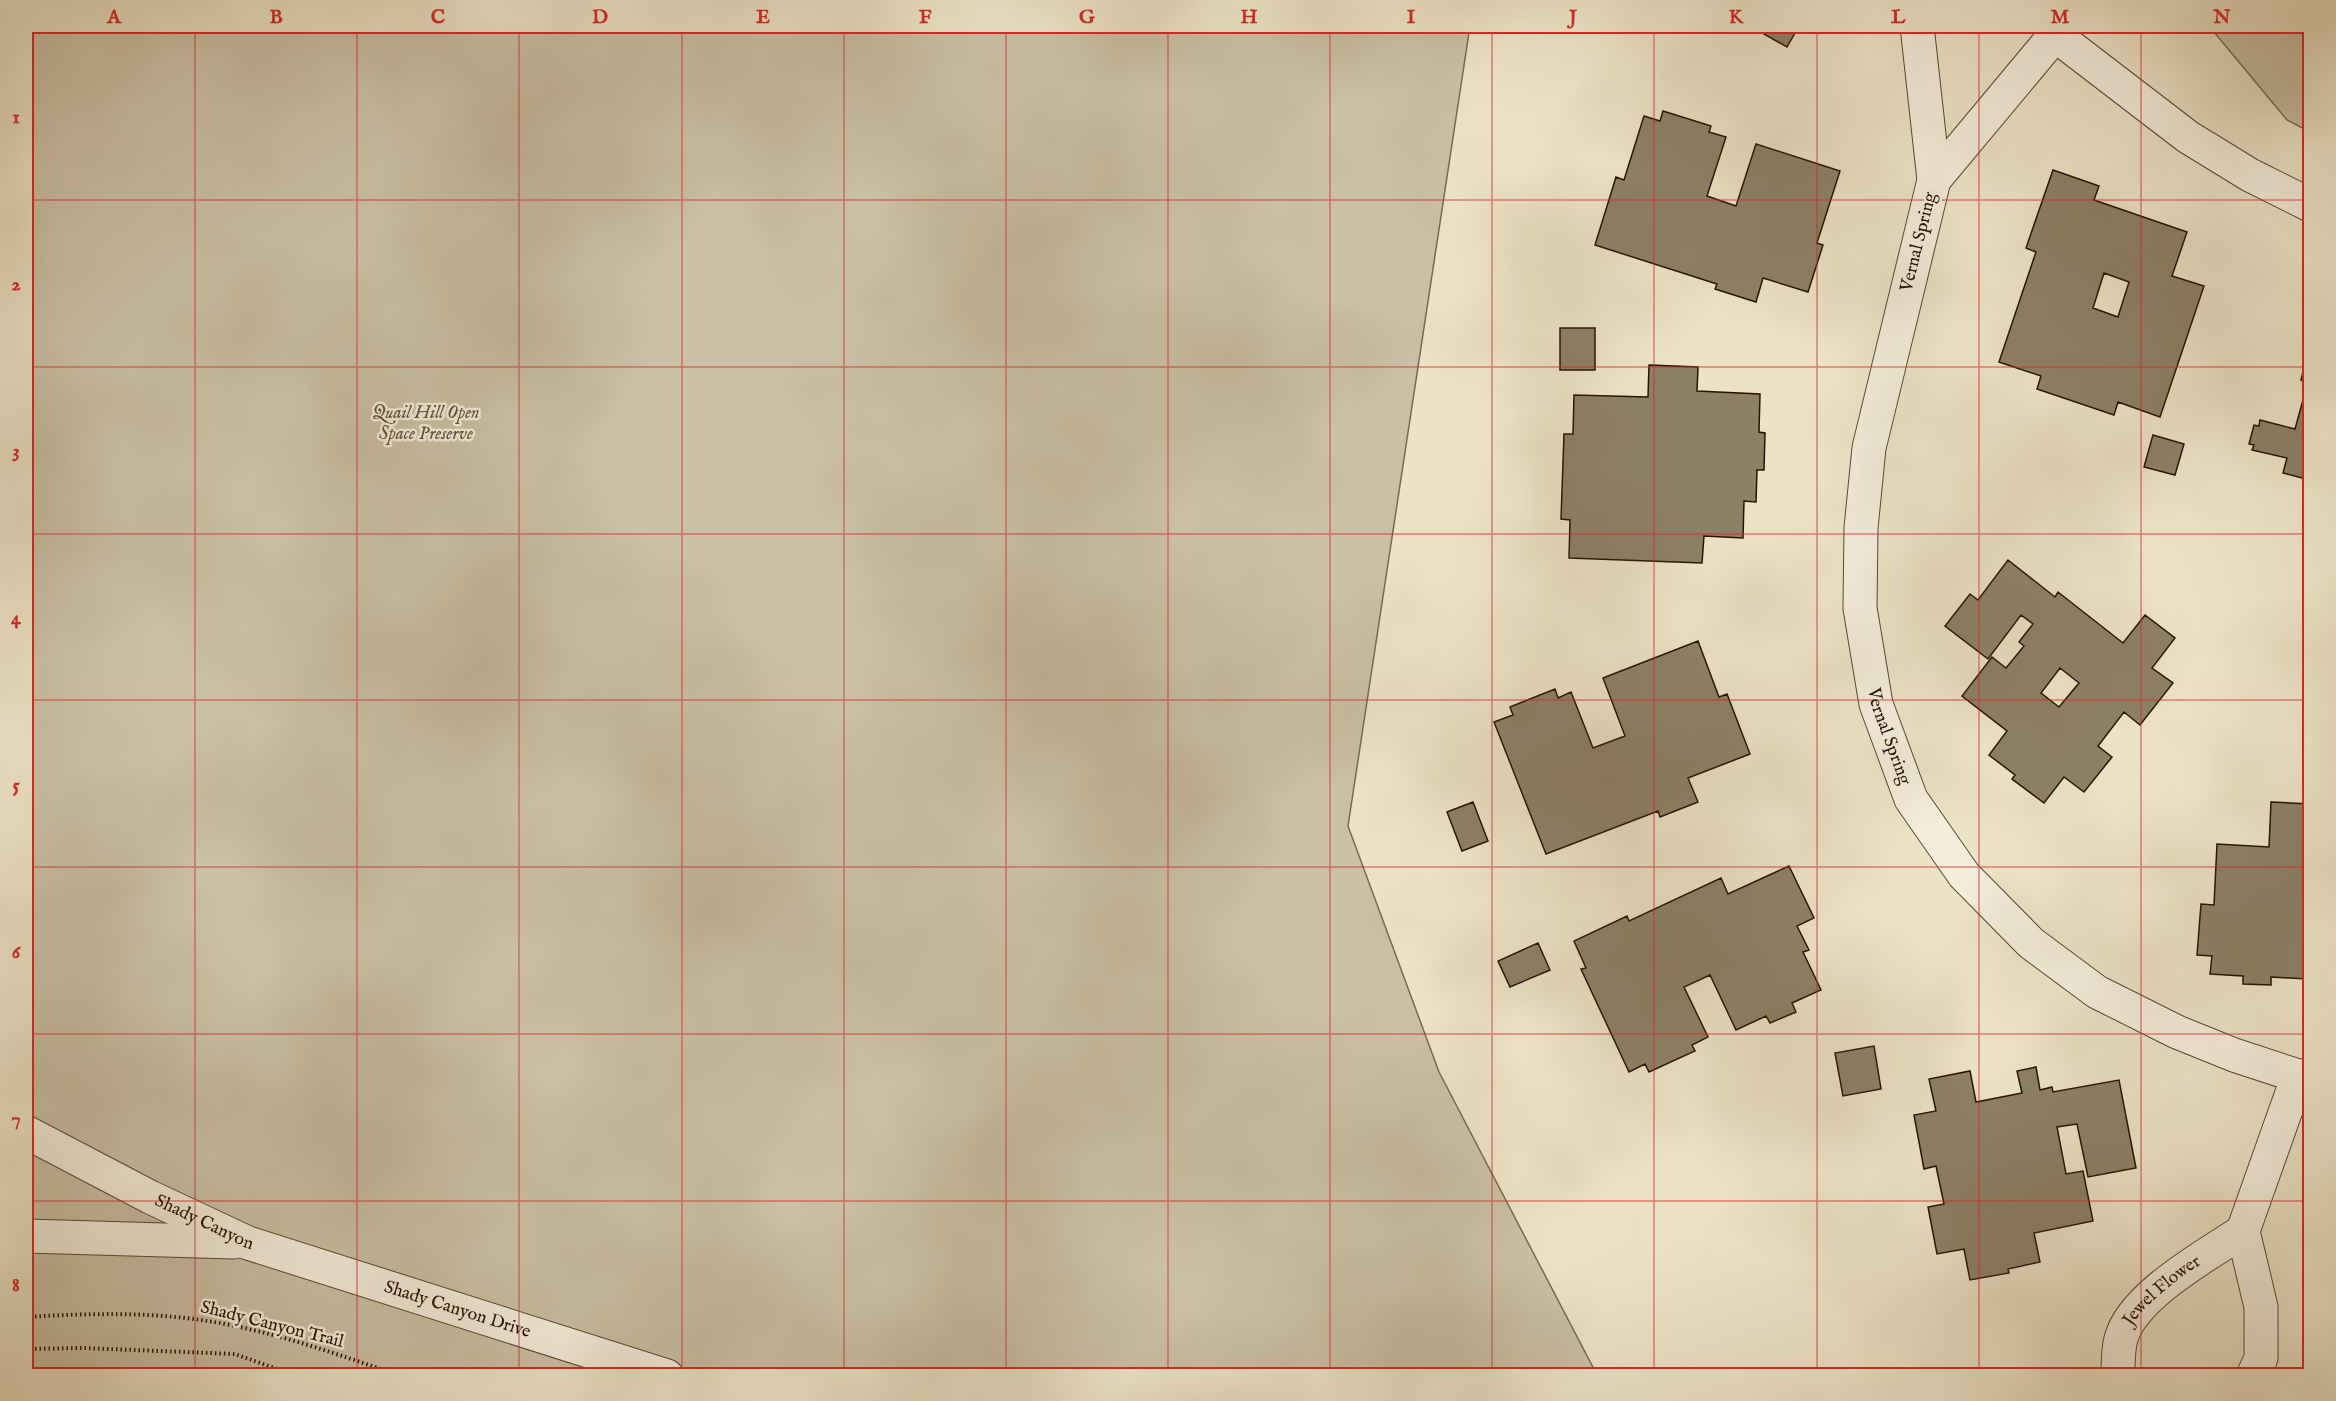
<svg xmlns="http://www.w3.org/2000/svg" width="2336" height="1401" viewBox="0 0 2336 1401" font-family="'IM FELL English',serif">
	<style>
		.green { fill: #cac0a5; stroke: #786a52; stroke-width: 1.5 }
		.building { fill: #8d8067; stroke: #261400; stroke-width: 1.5; fill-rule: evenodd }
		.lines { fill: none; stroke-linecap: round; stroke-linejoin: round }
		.minor-casing { stroke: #584832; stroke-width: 35 }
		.tertiary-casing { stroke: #584832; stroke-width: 35 }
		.path { stroke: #261400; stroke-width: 4; stroke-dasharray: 1.5 3; stroke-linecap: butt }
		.minor { stroke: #f3eddb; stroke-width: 33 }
		.tertiary { stroke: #f3eddb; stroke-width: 33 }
		.grid { fill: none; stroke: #d62828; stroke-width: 1.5; stroke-opacity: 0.55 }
		.labels { text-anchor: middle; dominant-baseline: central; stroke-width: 5; stroke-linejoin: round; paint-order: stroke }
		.street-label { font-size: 18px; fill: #261400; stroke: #f3eddb }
		.park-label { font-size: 18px; font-style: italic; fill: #5f503a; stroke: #f3eddb }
		.neatline { fill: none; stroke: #d62828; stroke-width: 2 }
		.grid-label { font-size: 20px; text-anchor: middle; font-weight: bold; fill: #d62828 }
	</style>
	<rect width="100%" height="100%" fill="#ece3c7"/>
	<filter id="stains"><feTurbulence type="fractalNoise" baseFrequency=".00333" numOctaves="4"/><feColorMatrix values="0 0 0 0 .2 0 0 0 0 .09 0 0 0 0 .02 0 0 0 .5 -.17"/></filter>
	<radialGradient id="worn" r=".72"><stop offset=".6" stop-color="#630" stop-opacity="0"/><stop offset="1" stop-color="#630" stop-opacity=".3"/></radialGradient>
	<path class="green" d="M 26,26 L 1470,26 L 1348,826 L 1439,1072 L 1597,1375 L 26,1375 Z
		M 2209,26 L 2310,26 L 2310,132 L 2287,120 Z"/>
	<path class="building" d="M 1750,26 L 1799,26 L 1787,47 Z
		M 1663,111 L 1711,126 L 1709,132 L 1726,137 L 1707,196 L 1736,206 L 1756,144 L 1840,171 L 1817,243 L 1823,245 L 1808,292 L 1763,278 L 1756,302 L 1715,289 L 1717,284 L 1595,245 L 1616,177 L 1624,180 L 1644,116 L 1660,121 Z
		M 2053,170 L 2099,186 L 2094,200 L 2187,232 L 2172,276 L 2204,286 L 2160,417 L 2118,402 L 2114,415 L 2037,389 L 2041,376 L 1999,362 L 2036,252 L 2026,248 ZM 2104,273 L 2129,282 L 2118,317 L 2093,308 Z
		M 1560,328 L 1595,328 L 1595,370 L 1560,370 Z
		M 2310,361 L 2310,480 L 2283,473 L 2287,458 L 2252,450 L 2254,445 L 2249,444 L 2254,425 L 2259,426 L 2260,420 L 2295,429 L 2306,389 L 2303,389 L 2305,382 L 2301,380 L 2304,367 L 2309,367 Z
		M 1649,365 L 1698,367 L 1697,391 L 1760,394 L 1759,432 L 1765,433 L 1764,470 L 1757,470 L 1756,502 L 1744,501 L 1743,538 L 1704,536 L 1702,563 L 1569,558 L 1570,520 L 1561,519 L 1564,434 L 1573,434 L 1574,395 L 1648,397 Z
		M 2153,435 L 2184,444 L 2175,475 L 2144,467 Z
		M 2008,560 L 2055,597 L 2058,592 L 2123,643 L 2145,615 L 2175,638 L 2152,668 L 2173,683 L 2140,725 L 2124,712 L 2098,746 L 2112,757 L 2084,792 L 2064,777 L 2044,803 L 2012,779 L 2015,775 L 1989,755 L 2007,731 L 1962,696 L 1992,657 L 2006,668 L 2024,646 L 2019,642 L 2033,624 L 2021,615 L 1988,659 L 1945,626 L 1970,594 L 1978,600 ZM 2060,668 L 2079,683 L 2059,707 L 2041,693 Z
		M 1698,641 L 1719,697 L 1727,694 L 1750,754 L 1688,778 L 1698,802 L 1660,817 L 1658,811 L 1546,854 L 1494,722 L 1513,715 L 1510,707 L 1555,689 L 1558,698 L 1571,692 L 1593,748 L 1625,736 L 1603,678 Z
		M 1473,802 L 1488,841 L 1462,851 L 1447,812 Z
		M 2271,802 L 2310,804 L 2310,919 L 2307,979 L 2271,977 L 2271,985 L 2243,984 L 2243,976 L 2210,974 L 2212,956 L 2197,955 L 2201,904 L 2214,905 L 2217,844 L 2269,847 Z
		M 1789,866 L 1814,918 L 1797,926 L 1809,950 L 1803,952 L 1821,990 L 1792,1003 L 1796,1012 L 1770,1023 L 1766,1016 L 1736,1030 L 1710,975 L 1684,987 L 1708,1037 L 1692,1045 L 1695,1051 L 1649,1072 L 1645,1064 L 1629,1072 L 1581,969 L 1586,968 L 1574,941 L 1627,916 L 1629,921 L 1721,878 L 1728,894 Z
		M 1538,943 L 1550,970 L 1510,987 L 1498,961 Z
		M 1874,1046 L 1881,1089 L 1843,1096 L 1835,1053 Z
		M 2036,1067 L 2040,1090 L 2052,1087 L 2053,1092 L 2119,1080 L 2136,1168 L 2088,1177 L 2077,1124 L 2057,1127 L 2066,1174 L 2083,1171 L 2093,1221 L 2034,1233 L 2040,1262 L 2008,1269 L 2009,1273 L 1970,1280 L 1964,1249 L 1937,1254 L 1928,1207 L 1944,1204 L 1936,1166 L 1924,1169 L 1914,1115 L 1936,1111 L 1929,1079 L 1970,1071 L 1976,1102 L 2022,1093 L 2017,1071 Z"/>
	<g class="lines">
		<defs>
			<g id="minor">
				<path id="s1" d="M 1917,26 L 1934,180 L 1869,448 L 1861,528 L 1860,608 L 1876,704 L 1911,799 L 1964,875 L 2031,943 L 2097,992 L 2177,1032 L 2234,1055 L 2298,1076 L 2310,1076"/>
				<path d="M 2055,35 L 2188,137 L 2250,175 L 2310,205"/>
				<path d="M 1934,180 L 2055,35 L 2058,26"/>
				<path id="s2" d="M 2118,1376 C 2118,1365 2118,1349 2121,1339 C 2132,1296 2207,1255 2243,1231"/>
				<path d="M 2253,1376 L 2261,1358 L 2261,1307 L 2243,1231 L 2298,1076"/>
			</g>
			<g id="tertiary">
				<path id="s3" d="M 26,1132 L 150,1197 L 248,1243 L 667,1376"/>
				<path d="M 26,1236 L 234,1242"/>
			</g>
		</defs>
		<use href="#minor" class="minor-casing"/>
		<use href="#tertiary" class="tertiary-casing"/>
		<path class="path" d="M 26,1317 C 79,1314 132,1312 185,1318 C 259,1326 331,1352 401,1376
			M 26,1349 L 84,1348 L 235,1354 L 297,1376"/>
		<use href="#minor" class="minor"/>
		<use href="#tertiary" class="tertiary"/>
	</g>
	<path class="grid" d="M 195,26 L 195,1376M 357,26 L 357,1376M 519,26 L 519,1376M 682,26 L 682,1376M 844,26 L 844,1376M 1006,26 L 1006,1376M 1168,26 L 1168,1376M 1330,26 L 1330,1376M 1492,26 L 1492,1376M 1654,26 L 1654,1376M 1817,26 L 1817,1376M 1979,26 L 1979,1376M 2141,26 L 2141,1376M 26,200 L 2310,200M 26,367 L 2310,367M 26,534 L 2310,534M 26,700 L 2310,700M 26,867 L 2310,867M 26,1034 L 2310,1034M 26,1201 L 2310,1201"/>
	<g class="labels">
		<g class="street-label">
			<text transform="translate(1919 242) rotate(-76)">Vernal Spring</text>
			<text stroke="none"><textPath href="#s1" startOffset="723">Vernal Spring</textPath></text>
			<text stroke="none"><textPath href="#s3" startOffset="200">Shady Canyon</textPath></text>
			<text stroke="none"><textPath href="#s2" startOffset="102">Jewel Flower</textPath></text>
			<text stroke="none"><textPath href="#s3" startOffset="468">Shady Canyon Drive</textPath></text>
			<text transform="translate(272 1325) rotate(14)">Shady Canyon Trail</text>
		</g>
		<g class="park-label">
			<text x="426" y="413">Quail Hill Open<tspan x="426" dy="21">Space Preserve</tspan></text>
		</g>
	</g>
	<rect width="2336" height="1401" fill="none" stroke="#ece3c7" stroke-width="66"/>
	<rect x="33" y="33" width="2270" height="1335" class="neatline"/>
	<g class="grid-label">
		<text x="114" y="23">A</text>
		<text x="276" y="23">B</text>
		<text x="438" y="23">C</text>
		<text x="600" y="23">D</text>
		<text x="763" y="23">E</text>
		<text x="925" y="23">F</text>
		<text x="1087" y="23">G</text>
		<text x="1249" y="23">H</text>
		<text x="1411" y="23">I</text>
		<text x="1573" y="23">J</text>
		<text x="1736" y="23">K</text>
		<text x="1898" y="23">L</text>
		<text x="2060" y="23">M</text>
		<text x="2222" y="23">N</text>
		<text x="16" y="123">1</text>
		<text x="16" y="290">2</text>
		<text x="16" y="457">3</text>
		<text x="16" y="624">4</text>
		<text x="16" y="791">5</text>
		<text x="16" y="958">6</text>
		<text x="16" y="1125">7</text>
		<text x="16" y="1291">8</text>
	</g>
	<rect width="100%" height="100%" filter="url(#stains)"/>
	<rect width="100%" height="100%" fill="url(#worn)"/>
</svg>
